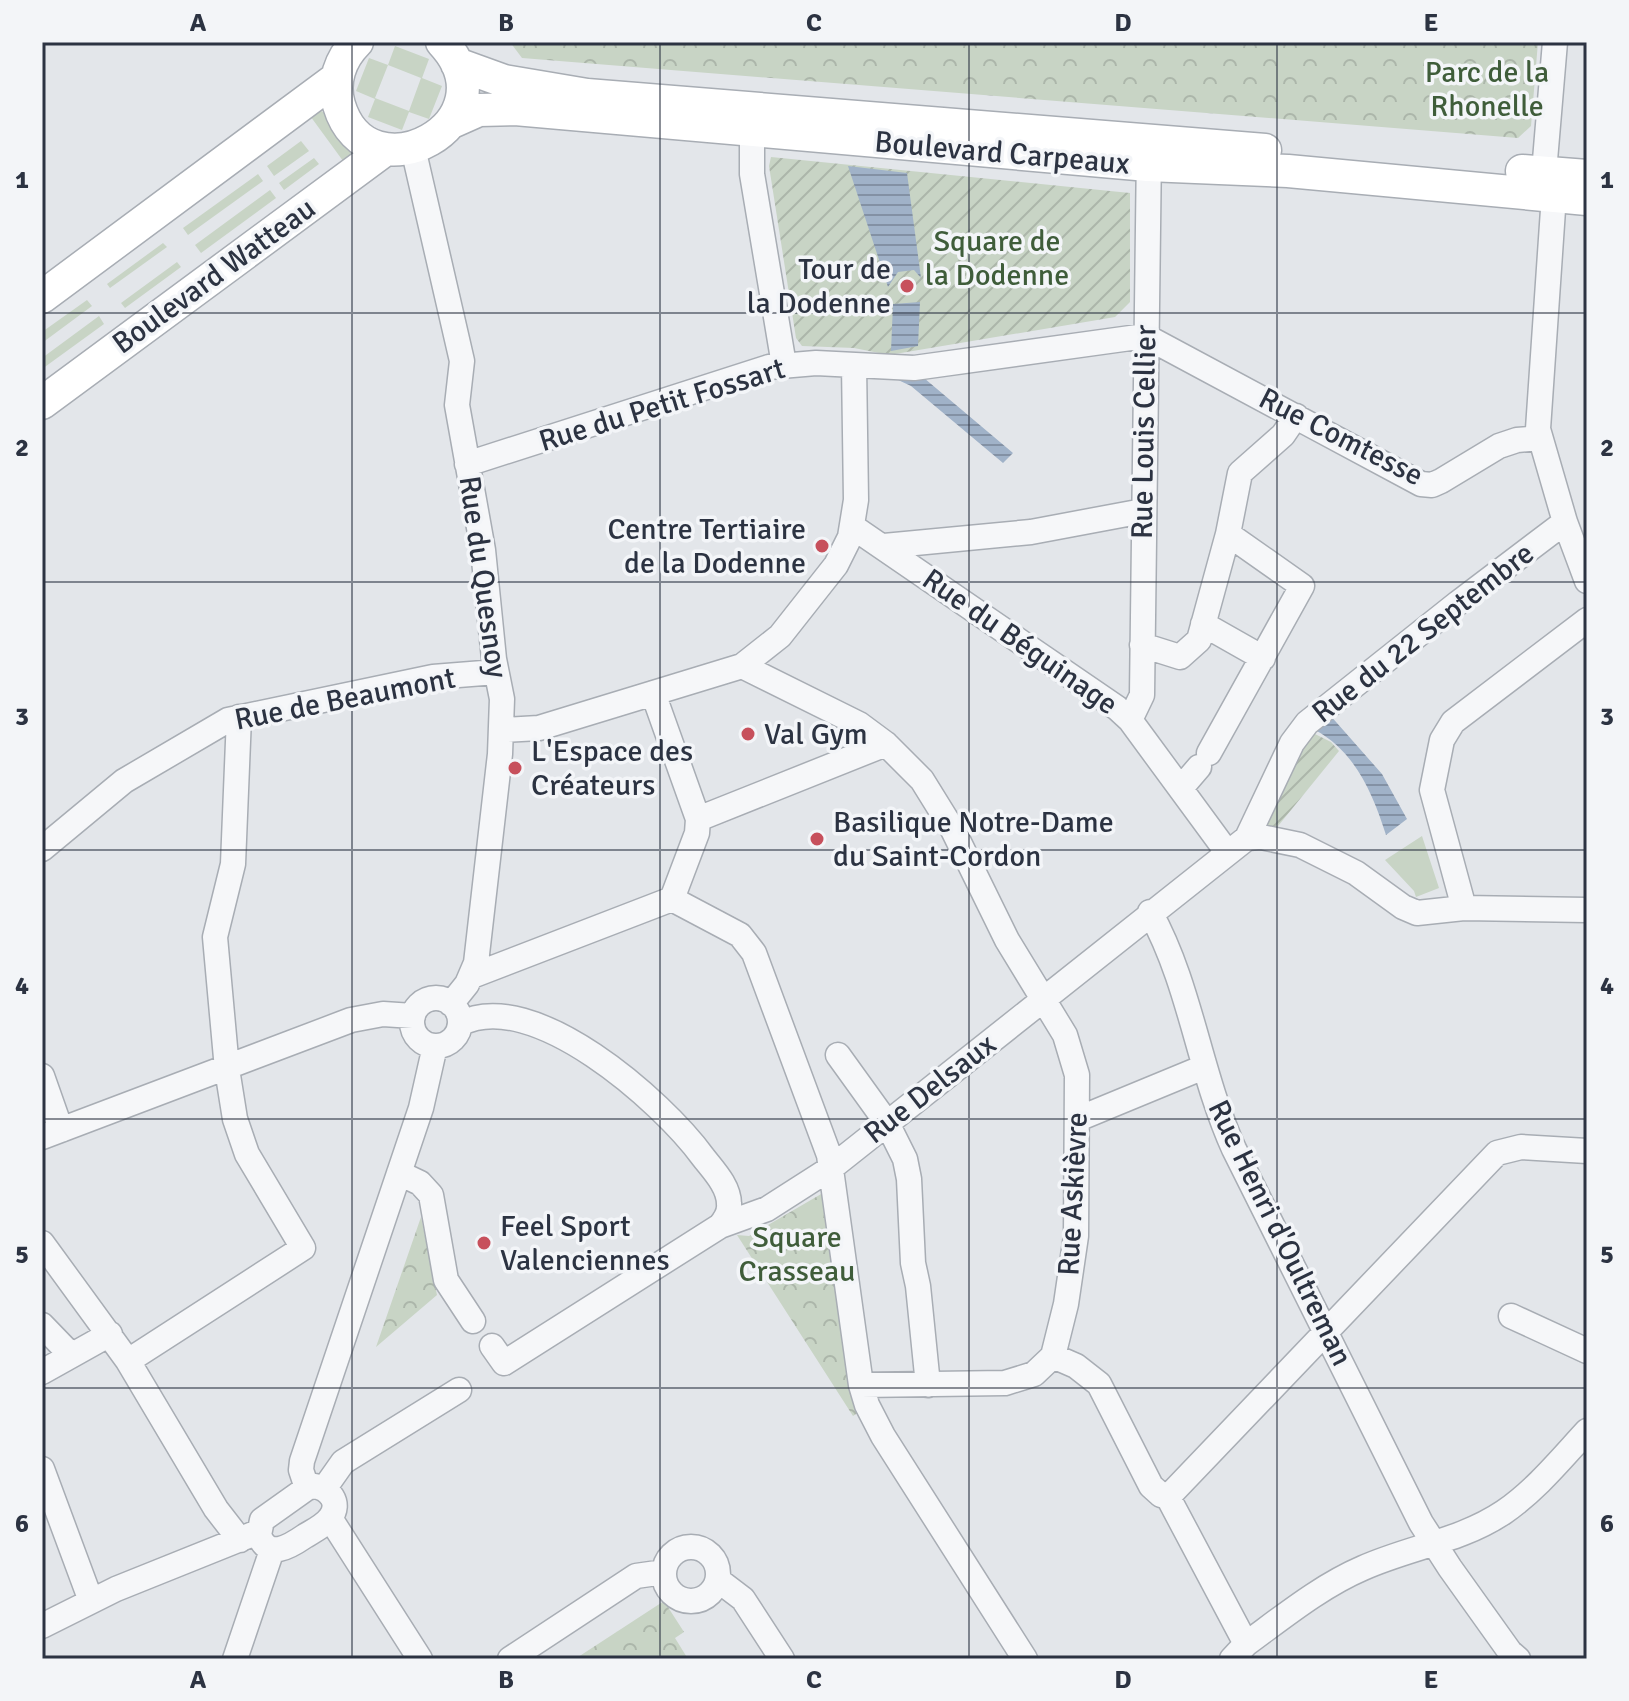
<svg xmlns="http://www.w3.org/2000/svg" width="1629" height="1701" viewBox="0 0 1629 1701" font-family="Signika,sans-serif">
	<style>
		.grass { fill: #c8d4c5; fill-rule: evenodd }
		.forest { fill: url(#forest-crowns) }
		.garden { fill: url(#garden-furrows) }
		.water { fill: url(#water-rules) }
		.lines { fill: none; stroke-linecap: round; stroke-linejoin: round }
		.street-casing { stroke: #a8adb4; stroke-width: 27 }
		.secondary-casing { stroke: #a8adb4; stroke-width: 35 }
		.street { stroke: #f6f7f9; stroke-width: 24 }
		.secondary { stroke: #fff; stroke-width: 32 }
		.grid { fill: none; stroke: #2c3342; stroke-width: 2; stroke-opacity: 0.55 }
		.poi-dot { fill: #c7505c; stroke: #f3f5f8; stroke-width: 3 }
		.labels { text-anchor: middle; dominant-baseline: central; stroke-width: 7; stroke-linejoin: round; paint-order: stroke }
		.park-label { font-size: 30px; fill: #3f5d3a; stroke: #f3f5f8 }
		.street-label { font-size: 30px; fill: #2c3342; stroke: #f3f5f8 }
		.poi-label { font-size: 30px; fill: #2c3342; stroke: #f3f5f8; text-anchor: start }
		.neatline { fill: none; stroke: #2c3342; stroke-width: 3 }
		.grid-label { font-size: 26px; text-anchor: middle; font-weight: bold; fill: #2c3342 }
	</style>
	<defs>
		<pattern id="forest-crowns" width="20" height="18" patternUnits="userSpaceOnUse" patternTransform="scale(2)"><rect width="20" height="18" fill="#c8d4c5"/><path d="M2 6a3 3 0 1 1 6 0M12 15a3 3 0 1 1 6 0" fill="none" stroke="#acb6aa"/></pattern>
		<pattern id="garden-furrows" width="10" height="10" patternUnits="userSpaceOnUse" patternTransform="scale(2)"><rect width="10" height="10" fill="#c8d4c5"/><path d="M-1 1l2-2M0 10L10 0M9 11l2-2" fill="none" stroke="#acb6aa"/></pattern>
		<pattern id="water-rules" width="6" height="5" patternUnits="userSpaceOnUse" patternTransform="scale(2)"><rect width="6" height="5" fill="#a0b2c8"/><path d="M0 2.5h6" fill="none" stroke="#8391a4"/></pattern>
	</defs>
	<rect width="100%" height="100%" fill="#e3e6ea"/>
	<path class="grass" d="M 395,46 L 429,59 L 422,78 L 442,86 L 429,119 L 409,112 L 402,130 L 368,117 L 375,99 L 356,91 L 369,58 L 388,65 ZM 388,65 L 421,78 L 409,111 L 375,98 Z
		M 321,111 C 331,115 347,135 350,146 C 353,153 349,159 346,165 L 308,113 Z
		M 301,141 L 309,151 L 274,176 L 267,166 Z
		M 314,158 L 319,164 L 284,190 L 279,183 Z
		M 258,174 L 263,181 L 188,235 L 183,228 Z
		M 270,190 L 276,198 L 201,253 L 195,245 Z
		M 163,243 L 167,247 L 110,288 L 107,284 Z
		M 177,262 L 181,267 L 125,308 L 121,303 Z
		M 87,300 L 92,306 L 42,343 L 42,332 Z
		M 99,316 L 104,324 L 42,369 L 42,358 Z
		M 1422,836 L 1439,888 L 1416,897 L 1414,891 L 1385,860 Z"/>
	<path class="forest" d="M 510,42 L 1538,42 L 1531,126 L 1518,138 L 522,58 Z
		M 828,1190 L 862,1410 L 853,1416 L 737,1235 L 749,1236 Z
		M 421,1217 L 437,1295 L 376,1347 Z
		M 664,1601 L 684,1632 L 675,1638 L 688,1659 L 575,1659 Z"/>
	<path class="garden" d="M 771,157 L 1130,193 L 1130,302 L 1115,317 L 889,355 L 854,348 L 802,346 L 796,338 L 769,166 Z
		M 1309,731 L 1331,742 L 1339,751 L 1274,831 L 1255,829 Z"/>
	<path class="water" d="M 848,166 L 907,173 L 921,278 L 914,270 L 898,272 L 888,287 Z
		M 920,302 L 918,346 L 891,351 L 893,304 Z
		M 924,378 L 1013,453 L 1003,463 L 911,386 L 896,379 Z
		M 1329,714 L 1382,774 L 1407,819 L 1386,835 C 1373,794 1355,751 1315,730 Z"/>
	<g class="lines">
		<defs>
			<path id="street" d="M 1555,42 L 1544,172 L 1554,195 L 1538,429 L 1565,522 L 1587,581
				M 752,132 L 752,174 L 784,365
				M 413,148 L 462,361 L 457,405 L 483,550 L 494,659 L 502,699 L 500,754 L 476,963 L 467,984 L 451,1004
				M 467,464 L 769,367 L 816,363 L 914,368 L 1145,336 L 1421,484 L 1432,485 L 1441,481 L 1499,446 L 1517,440 L 1539,438
				M 853,527 L 1117,708 L 1130,720 L 1227,852
				M 884,546 L 1031,532 L 1143,511
				M 1203,624 L 1263,658
				M 1142,645 L 1180,657 L 1199,640 L 1228,534 L 1240,473 L 1283,435 L 1296,416
				M 742,666 L 859,724 L 886,744 L 922,780 L 953,830 L 1007,940 L 1065,1035 L 1077,1075 L 1076,1236 L 1066,1304 L 1053,1356 L 1034,1374 L 1005,1383 L 861,1385
				M 653,693 L 698,819 L 697,833 L 672,899
				M 1130,720 L 1142,695 L 1149,150
				M 502,730 L 539,728 L 742,666 L 780,636 L 836,565 L 850,537 L 856,500 L 854,365
				M 1209,753 L 1302,586 L 1228,534
				M 1181,788 L 1199,767
				M 698,819 L 886,744
				M 1247,838 L 1292,743 L 1307,723 L 1458,603 L 1565,522
				M 42,849 L 124,781 L 228,720 L 433,677 L 496,672
				M 672,899 L 740,935 L 754,953 L 829,1155 L 861,1385 L 867,1405 L 883,1436 L 1025,1659
				M 1464,908 L 1432,790 L 1442,740 L 1453,722 L 1587,620
				M 1150,912 C 1191,986 1199,1072 1234,1149 L 1421,1523 L 1450,1568 L 1510,1652 L 1518,1659
				M 472,976 L 672,899
				M412 1022a24 24 0 1 1 48 0a24 24 0 1 1-48 0Z
				M 460,1024 C 532,985 663,1102 703,1157 C 713,1170 729,1186 729,1204 C 730,1213 725,1220 720,1226
				M 838,1055 L 887,1123 L 905,1159 L 909,1179 L 913,1263 L 918,1286 L 928,1385
				M 42,1076 L 61,1130
				M 1078,1119 L 1204,1067
				M 42,1137 L 351,1020 L 383,1014 L 413,1016
				M 399,1173 L 420,1183 L 431,1195 L 446,1280 L 473,1321
				M 42,1243 L 128,1361 L 216,1509 L 240,1540
				M 1511,1316 L 1587,1351
				M 42,1325 L 71,1355
				M 492,1346 L 504,1363 L 720,1226 L 767,1209 L 831,1168 L 1247,838 L 1261,837 L 1300,845 L 1356,873 L 1403,907 L 1417,913 L 1464,908 L 1587,910
				M 1053,1356 L 1076,1366 L 1099,1384 L 1151,1486 L 1161,1495 L 1168,1497 L 1246,1644
				M 128,1361 L 303,1248 L 247,1154 L 235,1119 L 227,1069 L 215,937 L 233,864 L 239,717
				M 42,1372 L 110,1334
				M 42,1469 L 91,1601
				M 314,1486 C 329,1488 342,1503 330,1518 C 324,1526 313,1531 305,1536 C 289,1547 268,1560 259,1535 L 262,1520 L 307,1488 Z
				M 307,1488 L 301,1470 L 302,1461 L 421,1108 L 435,1046
				M 324,1489 L 343,1462 L 459,1390
				M 1168,1497 L 1497,1153 L 1521,1147 L 1587,1151
				M 330,1518 L 420,1659
				M664 1574a27 27 0 1 1 54 0a27 27 0 1 1-54 0Z
				M 718,1580 L 743,1599 L 782,1659
				M 42,1626 L 116,1589 L 258,1532
				M 235,1659 L 272,1550
				M 510,1659 L 636,1576 L 664,1572
				M 1232,1659 L 1246,1644 C 1283,1617 1321,1586 1363,1568 C 1410,1547 1461,1541 1504,1512 C 1536,1490 1561,1459 1587,1431"/>
			<path id="secondary" d="M 357,42 C 340,59 332,82 339,105 C 368,202 517,122 442,42
				M 457,64 L 504,81 L 587,95 L 1265,150
				M 452,122 L 479,110 L 515,109 L 1148,165 L 1288,171 L 1587,199
				M 1522,171 L 1587,176
				M 42,297 L 337,78
				M 42,403 L 386,149"/>
		</defs>
		<use href="#street" class="street-casing"/>
		<use href="#secondary" class="secondary-casing"/>
		<use href="#street" class="street"/>
		<use href="#secondary" class="secondary"/>
	</g>
	<path class="grid" d="M 352,42 L 352,1659M 660,42 L 660,1659M 969,42 L 969,1659M 1277,42 L 1277,1659M 42,313 L 1587,313M 42,582 L 1587,582M 42,850 L 1587,850M 42,1119 L 1587,1119M 42,1388 L 1587,1388"/>
	<g class="poi-dot">
		<circle cx="907" cy="286" r="8"/>
		<circle cx="822" cy="546" r="8"/>
		<circle cx="748" cy="734" r="8"/>
		<circle cx="515" cy="768" r="8"/>
		<circle cx="817" cy="839" r="8"/>
		<circle cx="484" cy="1243" r="8"/>
	</g>
	<g class="labels">
		<g class="park-label">
			<text x="1487" y="72">Parc de la<tspan x="1487" dy="34">Rhonelle</tspan></text>
			<text x="997" y="241">Square de<tspan x="997" dy="34">la Dodenne</tspan></text>
			<text x="797" y="1237">Square<tspan x="797" dy="34">Crasseau</tspan></text>
		</g>
		<g class="street-label">
			<text transform="translate(1002 153) rotate(5)">Boulevard Carpeaux</text>
			<text transform="translate(214 276) rotate(-36)">Boulevard Watteau</text>
			<text transform="translate(662 405) rotate(-17)">Rue du Petit Fossart</text>
			<text transform="translate(1144 432) rotate(-89)">Rue Louis Cellier</text>
			<text transform="translate(1341 437) rotate(27)">Rue Comtesse</text>
			<text transform="translate(483 577) rotate(82)">Rue du Quesnoy</text>
			<text transform="translate(1423 633) rotate(-38)">Rue du 22 Septembre</text>
			<text transform="translate(1020 642) rotate(35)">Rue du Béguinage</text>
			<text transform="translate(345 699) rotate(-11)">Rue de Beaumont</text>
			<text transform="translate(930 1089) rotate(-38)">Rue Delsaux</text>
			<text transform="translate(1073 1194) rotate(-87)">Rue Askièvre</text>
			<text transform="translate(1280 1233) rotate(64)">Rue Henri d'Oultreman</text>
		</g>
		<g class="poi-label">
			<text x="891" y="269" text-anchor="end">Tour de<tspan x="891" dy="34">la Dodenne</tspan></text>
			<text x="806" y="529" text-anchor="end">Centre Tertiaire<tspan x="806" dy="34">de la Dodenne</tspan></text>
			<text x="764" y="734">Val Gym</text>
			<text x="531" y="751">L'Espace des<tspan x="531" dy="34">Créateurs</tspan></text>
			<text x="833" y="822">Basilique Notre-Dame<tspan x="833" dy="34">du Saint-Cordon</tspan></text>
			<text x="500" y="1226">Feel Sport<tspan x="500" dy="34">Valenciennes</tspan></text>
		</g>
	</g>
	<rect width="1629" height="1701" fill="none" stroke="#f3f5f8" stroke-width="88"/>
	<rect x="44" y="44" width="1541" height="1613" class="neatline"/>
	<g class="grid-label">
		<text x="198" y="31">A</text>
		<text x="506" y="31">B</text>
		<text x="814" y="31">C</text>
		<text x="1123" y="31">D</text>
		<text x="1431" y="31">E</text>
		<text x="22" y="188">1</text>
		<text x="1607" y="188">1</text>
		<text x="22" y="456">2</text>
		<text x="1607" y="456">2</text>
		<text x="22" y="725">3</text>
		<text x="1607" y="725">3</text>
		<text x="22" y="994">4</text>
		<text x="1607" y="994">4</text>
		<text x="22" y="1263">5</text>
		<text x="1607" y="1263">5</text>
		<text x="22" y="1532">6</text>
		<text x="1607" y="1532">6</text>
		<text x="198" y="1688">A</text>
		<text x="506" y="1688">B</text>
		<text x="814" y="1688">C</text>
		<text x="1123" y="1688">D</text>
		<text x="1431" y="1688">E</text>
	</g>
</svg>
